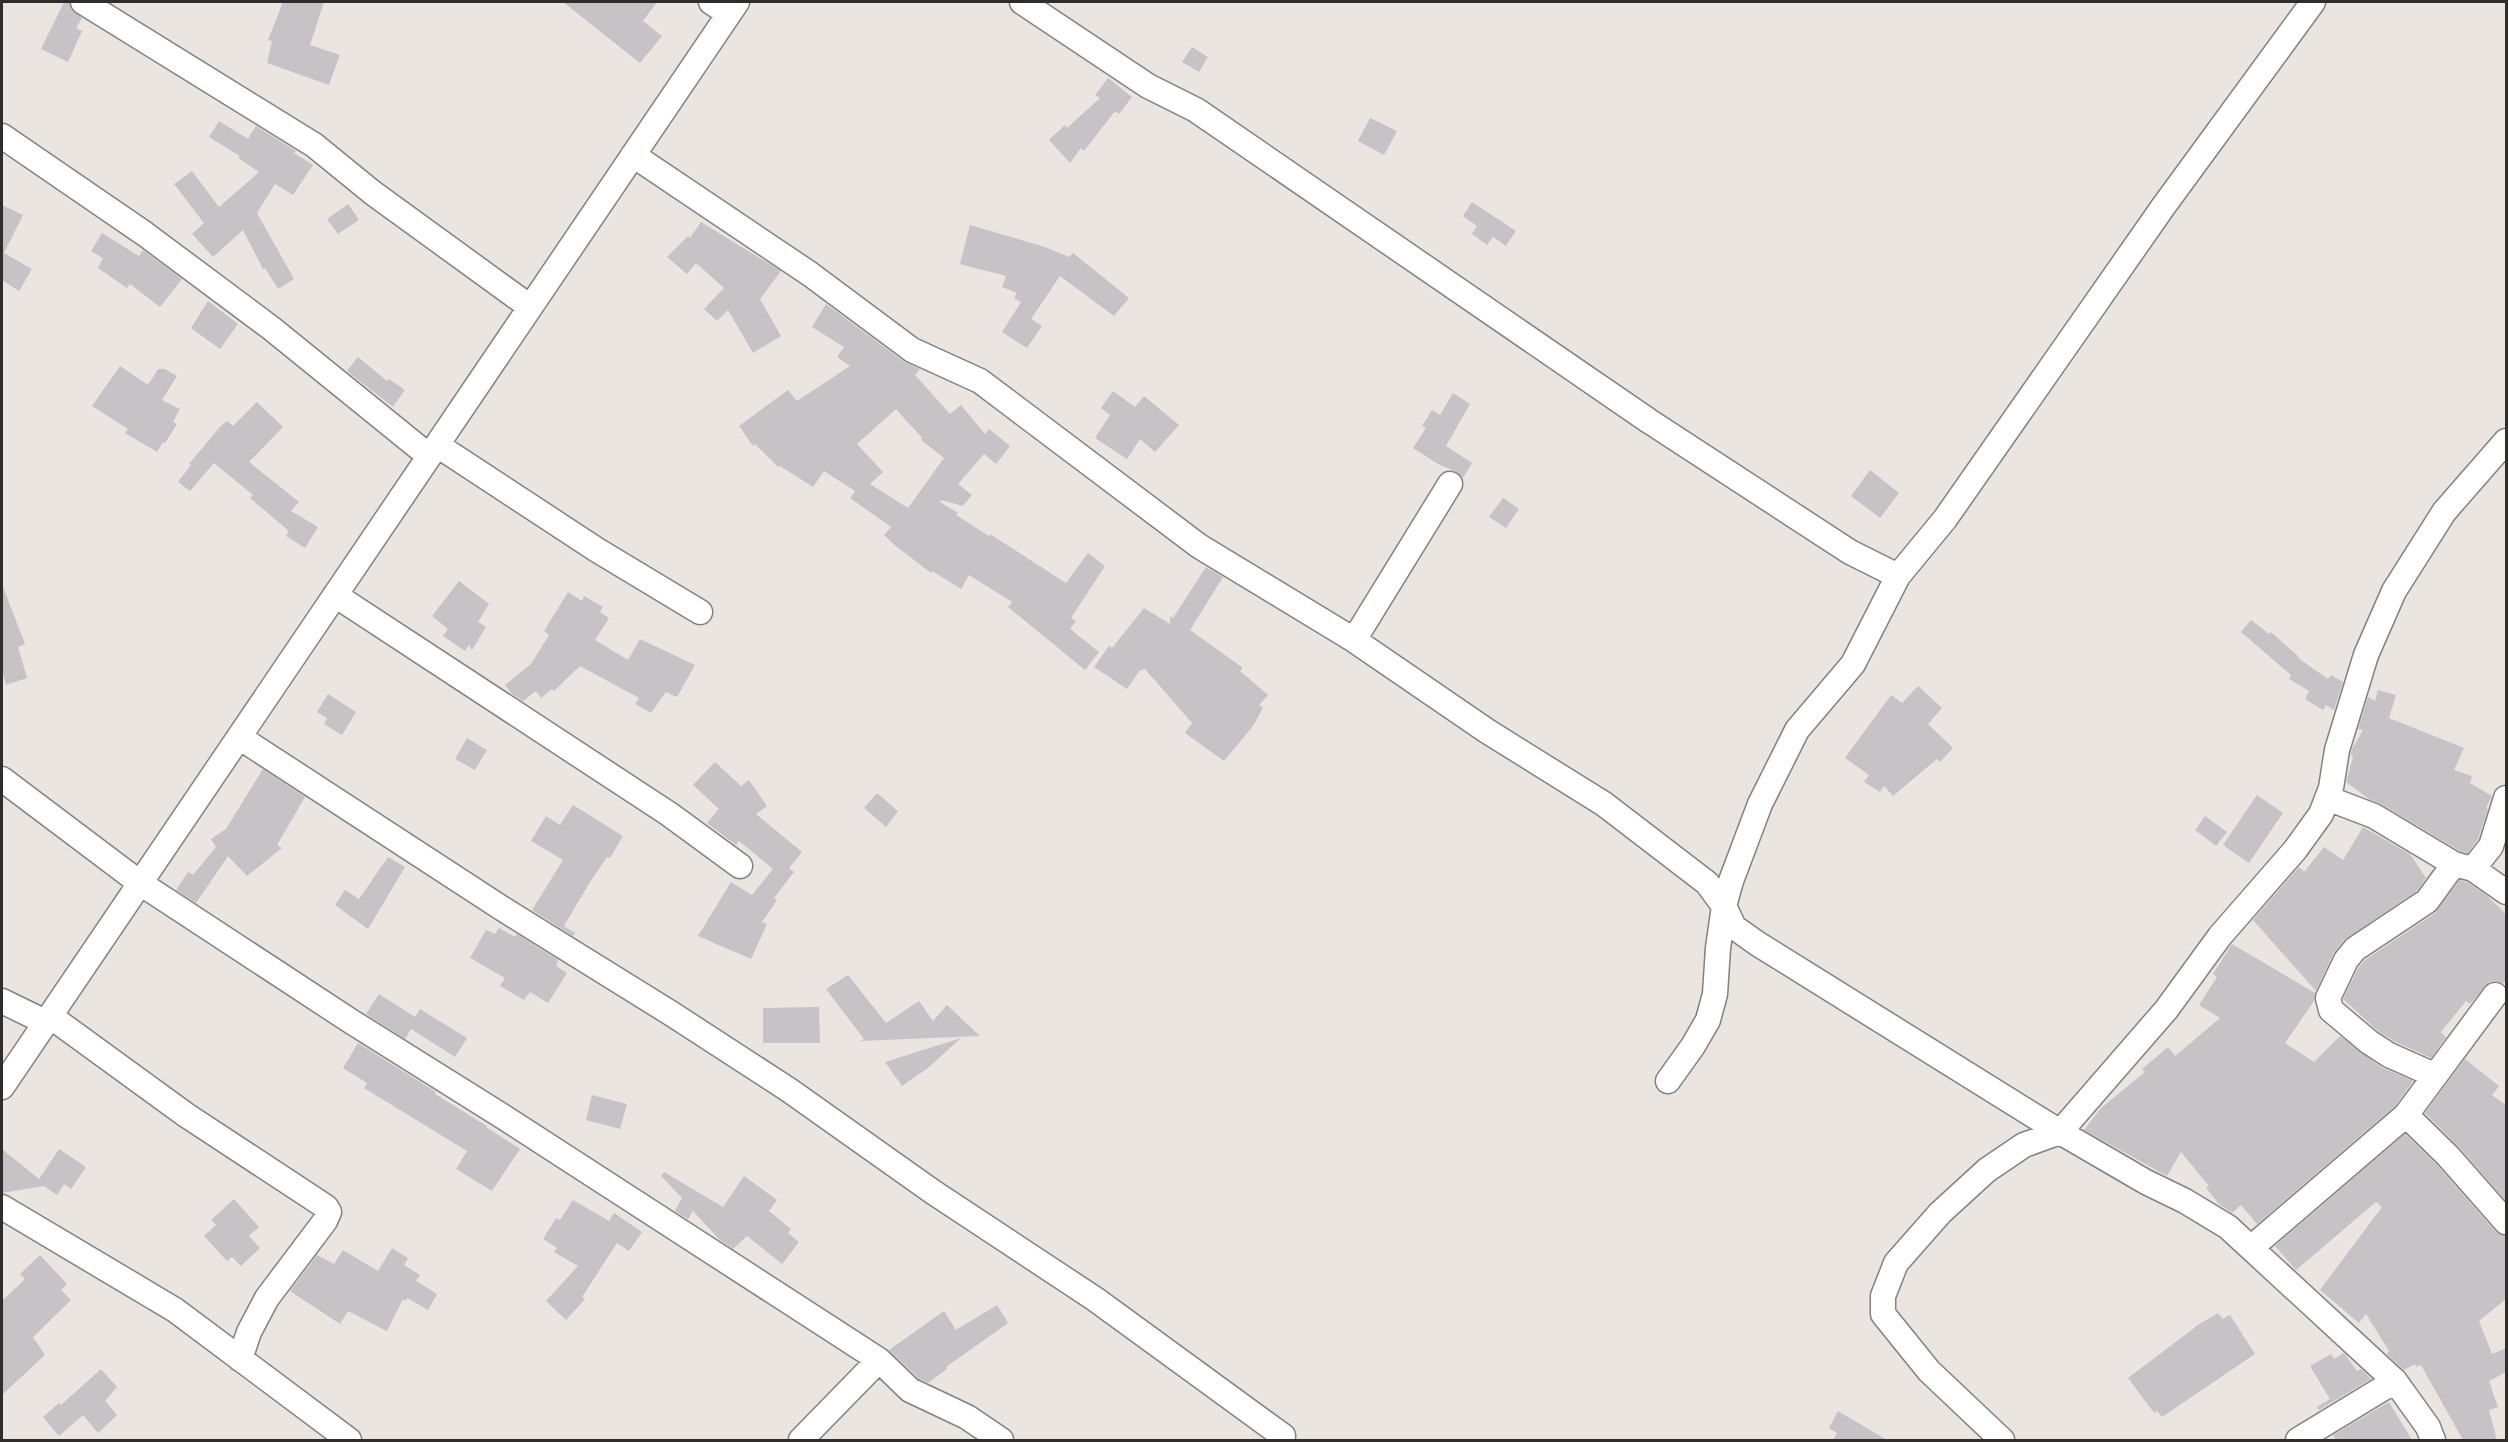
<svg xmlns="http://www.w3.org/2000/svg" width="2508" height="1442" viewBox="0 0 2508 1442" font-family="'IBM Plex Sans',sans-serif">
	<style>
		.building { fill: #c7c2c6; fill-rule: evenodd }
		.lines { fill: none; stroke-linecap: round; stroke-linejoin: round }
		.minor-casing { stroke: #85807d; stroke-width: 27 }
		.minor { stroke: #fff; stroke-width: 24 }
	</style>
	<rect width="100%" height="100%" fill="#eae5e1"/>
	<path class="building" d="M 64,2 L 69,2 L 71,9 L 82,18 L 76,28 L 82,31 L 68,62 L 41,49 Z
		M 283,2 L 324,2 L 310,45 L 340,55 L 329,85 L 267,63 L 272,41 L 268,40 Z
		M 563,2 L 657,2 L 643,21 L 662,36 L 640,63 Z
		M 1192,47 L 1208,57 L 1199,72 L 1182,62 Z
		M 1108,78 L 1132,97 L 1119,114 L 1115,111 L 1084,151 L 1081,148 L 1070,163 L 1049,140 L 1065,125 L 1067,128 L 1100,98 L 1095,95 Z
		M 1370,118 L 1397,131 L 1384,155 L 1358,141 Z
		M 219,121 L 248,139 L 256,126 L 296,151 L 294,153 L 313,165 L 293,195 L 275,184 L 257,213 L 294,279 L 278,289 L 265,268 L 263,269 L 243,230 L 213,257 L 192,234 L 204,223 L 174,184 L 192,171 L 219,207 L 259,172 L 238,158 L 240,156 L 209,137 Z
		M 1472,202 L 1516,231 L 1506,246 L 1493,237 L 1487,245 L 1472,234 L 1477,226 L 1463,216 Z
		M 348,204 L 359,220 L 338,234 L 327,219 Z
		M 2,205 L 23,215 L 4,253 L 32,269 L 19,291 L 2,280 Z
		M 701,222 L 781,271 L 760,299 L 781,336 L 753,353 L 728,310 L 717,321 L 704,309 L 724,288 L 696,263 L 687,274 L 667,257 L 688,236 L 690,238 Z
		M 970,225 L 1045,247 L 1069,257 L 1073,253 L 1129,298 L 1114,316 L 1060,276 L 1031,319 L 1042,326 L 1027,348 L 1002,332 L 1021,302 L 1014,298 L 1017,293 L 1002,287 L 1006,276 L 960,264 Z
		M 102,233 L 139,256 L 143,250 L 182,279 L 160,307 L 130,284 L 127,288 L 98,268 L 103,258 L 91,251 Z
		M 208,301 L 238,324 L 220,349 L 191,328 Z
		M 826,304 L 903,361 L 920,369 L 915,375 L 950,414 L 961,405 L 985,434 L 989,429 L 1010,446 L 996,464 L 984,454 L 958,484 L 972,495 L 963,506 L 941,500 L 940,502 L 958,513 L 956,515 L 989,536 L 990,534 L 1066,583 L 1088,553 L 1105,566 L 1071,618 L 1076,621 L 1070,629 L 1099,652 L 1085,670 L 1008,607 L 1012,602 L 969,575 L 961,589 L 932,571 L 931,573 L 897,547 L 884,535 L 891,527 L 850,498 L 855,491 L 824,471 L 813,487 L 780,466 L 778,467 L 755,444 L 753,446 L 739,426 L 788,390 L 797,401 L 850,366 L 837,357 L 844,347 L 812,327 ZM 896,409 L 922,438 L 921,440 L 944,458 L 908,508 L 870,484 L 883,472 L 857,444 Z
		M 358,357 L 387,381 L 389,379 L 405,390 L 393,407 L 347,371 Z
		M 120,366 L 148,385 L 158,369 L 165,369 L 177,376 L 162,400 L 180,409 L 173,422 L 177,424 L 165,443 L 163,442 L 157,452 L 125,433 L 128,429 L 92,406 Z
		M 1113,391 L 1135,407 L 1144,396 L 1179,425 L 1155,452 L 1140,439 L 1127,459 L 1095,438 L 1110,415 L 1101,408 Z
		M 1453,393 L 1470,404 L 1446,446 L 1472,463 L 1463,478 L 1457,472 L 1438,464 L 1413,448 L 1426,428 L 1422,426 L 1432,410 L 1440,415 Z
		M 257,402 L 283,427 L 249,462 L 299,502 L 291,511 L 318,527 L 305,548 L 286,536 L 289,531 L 250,498 L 253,495 L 214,463 L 190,491 L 178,482 L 191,465 L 189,464 L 220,427 L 227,421 L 233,426 Z
		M 1870,470 L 1899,493 L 1880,518 L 1851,496 Z
		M 1503,498 L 1519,509 L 1506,528 L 1489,517 Z
		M 1206,567 L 1223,577 L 1190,630 L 1243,668 L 1240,671 L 1268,695 L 1259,705 L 1263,708 L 1253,726 L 1224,761 L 1185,733 L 1192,723 L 1144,668 L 1142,671 L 1140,670 L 1127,689 L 1094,667 L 1109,646 L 1112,648 L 1144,608 L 1170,624 L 1170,616 L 1173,618 Z
		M 459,581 L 489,604 L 478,622 L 486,627 L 472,650 L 469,645 L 465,651 L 443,636 L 448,629 L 432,616 Z
		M 2,587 L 3,587 L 25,644 L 18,647 L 27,678 L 6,685 L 2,670 Z
		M 568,592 L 582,601 L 584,596 L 603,607 L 600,612 L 609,618 L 595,640 L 628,660 L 640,639 L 695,665 L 677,697 L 666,692 L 651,713 L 635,704 L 639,698 L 580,666 L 554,691 L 552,689 L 541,698 L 536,691 L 523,701 L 512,694 L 505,685 L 531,664 L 549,635 L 544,631 Z
		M 2251,620 L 2269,634 L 2271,632 L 2299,657 L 2298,658 L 2328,679 L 2331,675 L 2343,682 L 2334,710 L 2326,705 L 2323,710 L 2305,699 L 2309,691 L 2289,679 L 2291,675 L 2241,632 Z
		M 1918,686 L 1942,708 L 1928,724 L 1953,748 L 1940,762 L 1937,759 L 1893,796 L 1884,786 L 1880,792 L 1864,782 L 1869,775 L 1845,758 L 1891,695 L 1902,703 Z
		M 2378,690 L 2396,695 L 2389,718 L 2464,748 L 2454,770 L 2472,776 L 2470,783 L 2492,796 L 2486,808 L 2488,809 L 2478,839 L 2468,853 L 2460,851 L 2381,804 L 2369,799 L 2346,782 L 2353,757 L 2351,755 L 2352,749 L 2363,730 L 2358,729 L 2368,697 L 2375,701 Z
		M 328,694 L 356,712 L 342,735 L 324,724 L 327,718 L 317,712 Z
		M 467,738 L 487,750 L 475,770 L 455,759 Z
		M 715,762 L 741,786 L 749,780 L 767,806 L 756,814 L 802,852 L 789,868 L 794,872 L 774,898 L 777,900 L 762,922 L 767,924 L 751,959 L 698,936 L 731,882 L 752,895 L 773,869 L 739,841 L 736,845 L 707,823 L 719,809 L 693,785 Z
		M 263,769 L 305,797 L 277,845 L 282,848 L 247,876 L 228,856 L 196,903 L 176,890 L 188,872 L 193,875 L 216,847 L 211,839 L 226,829 Z
		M 877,793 L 898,811 L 886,827 L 864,808 Z
		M 2257,795 L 2283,813 L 2249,863 L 2223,845 Z
		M 573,805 L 623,836 L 610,858 L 607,857 L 590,882 L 564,926 L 575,933 L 573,936 L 532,910 L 563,860 L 531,841 L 546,816 L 560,825 Z
		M 2205,816 L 2227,832 L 2216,846 L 2195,830 Z
		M 2363,827 L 2410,854 L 2426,878 L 2417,891 L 2344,940 L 2333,954 L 2316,991 L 2253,920 L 2299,867 L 2304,872 L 2324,847 L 2343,860 Z
		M 388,857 L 405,867 L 368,929 L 335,905 L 345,890 L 359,899 Z
		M 2460,880 L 2467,882 L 2487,896 L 2506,914 L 2506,980 L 2503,984 L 2496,981 L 2489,982 L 2470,1004 L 2466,1001 L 2441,1032 L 2446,1037 L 2431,1058 L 2396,1042 L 2378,1031 L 2343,999 L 2358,968 L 2365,960 L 2435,913 Z
		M 499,928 L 515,937 L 517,934 L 558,960 L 556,966 L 567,973 L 548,1003 L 530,992 L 524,1000 L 500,986 L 505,978 L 470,958 L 486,930 L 495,934 Z
		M 2232,944 L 2315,993 L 2314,1001 L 2285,1043 L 2314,1062 L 2340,1036 L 2381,1067 L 2413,1081 L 2396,1105 L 2257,1224 L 2241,1205 L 2232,1213 L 2220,1205 L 2206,1188 L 2209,1186 L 2181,1152 L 2167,1176 L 2084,1130 L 2101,1108 L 2145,1072 L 2142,1069 L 2168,1047 L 2175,1056 L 2220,1018 L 2199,1005 L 2217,977 L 2213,974 Z
		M 848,975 L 886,1023 L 919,1001 L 933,1021 L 947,1005 L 980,1036 L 860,1041 L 864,1039 L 826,989 Z
		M 379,994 L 415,1017 L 420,1009 L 467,1038 L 455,1057 L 411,1029 L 405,1039 L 366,1014 Z
		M 819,1007 L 820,1043 L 763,1043 L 763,1008 Z
		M 961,1038 L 928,1068 L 902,1086 L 885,1062 Z
		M 358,1043 L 436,1092 L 435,1094 L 487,1126 L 486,1127 L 520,1149 L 492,1191 L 456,1169 L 467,1151 L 364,1088 L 367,1083 L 343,1068 Z
		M 2465,1059 L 2499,1086 L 2492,1095 L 2506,1105 L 2506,1201 L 2459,1147 L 2425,1113 Z
		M 592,1095 L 627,1104 L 620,1129 L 586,1120 Z
		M 2405,1134 L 2438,1166 L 2495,1231 L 2506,1236 L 2506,1299 L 2479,1321 L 2492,1354 L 2506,1348 L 2506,1372 L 2489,1381 L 2498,1407 L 2489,1410 L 2497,1440 L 2463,1440 L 2421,1365 L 2416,1367 L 2415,1364 L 2404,1370 L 2387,1354 L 2389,1351 L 2366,1314 L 2359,1323 L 2320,1290 L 2382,1207 L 2376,1202 L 2296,1270 L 2275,1246 Z
		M 2,1149 L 39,1179 L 59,1149 L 86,1167 L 71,1189 L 64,1184 L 57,1195 L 44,1186 L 2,1193 Z
		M 664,1172 L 723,1207 L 744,1176 L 777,1200 L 769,1211 L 791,1229 L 788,1233 L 799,1242 L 782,1264 L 747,1236 L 733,1249 L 720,1240 L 693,1211 L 688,1219 L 675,1211 L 682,1198 L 661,1176 Z
		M 234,1199 L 259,1227 L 249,1236 L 260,1248 L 241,1266 L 232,1257 L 227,1261 L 204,1236 L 216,1225 L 211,1220 Z
		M 573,1200 L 609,1221 L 614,1213 L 642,1232 L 629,1251 L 617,1243 L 582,1297 L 585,1299 L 566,1320 L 546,1301 L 578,1266 L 554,1252 L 557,1248 L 543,1239 L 556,1218 L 560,1220 Z
		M 392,1248 L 408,1258 L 404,1265 L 420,1275 L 416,1281 L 437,1294 L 428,1310 L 407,1298 L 405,1301 L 403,1299 L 387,1331 L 348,1311 L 340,1324 L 290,1291 L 317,1255 L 334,1264 L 343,1250 L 378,1271 Z
		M 40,1255 L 67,1284 L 61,1290 L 71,1300 L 33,1337 L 45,1355 L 2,1395 L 2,1301 L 25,1279 L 20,1274 Z
		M 997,1305 L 1008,1323 L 946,1367 L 947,1369 L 928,1383 L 918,1378 L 889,1350 L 944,1311 L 956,1330 Z
		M 2218,1313 L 2223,1319 L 2230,1315 L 2255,1354 L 2162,1417 L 2157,1411 L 2154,1413 L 2128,1378 L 2198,1325 Z
		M 2344,1353 L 2357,1371 L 2361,1369 L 2371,1379 L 2319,1410 L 2317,1407 L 2330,1399 L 2310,1366 L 2331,1354 L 2334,1359 Z
		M 101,1369 L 117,1387 L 105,1401 L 117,1415 L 98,1433 L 83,1415 L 59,1436 L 43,1417 L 59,1403 L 61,1405 Z
		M 2389,1402 L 2412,1440 L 2336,1440 L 2333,1435 Z
		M 1838,1411 L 1887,1440 L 1833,1440 L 1837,1433 L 1829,1428 Z"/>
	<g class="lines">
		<defs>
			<path id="minor" d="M 83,2 L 314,145 L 373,193 L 530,307
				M 711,2 L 729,14
				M 1022,2 L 1148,86 L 1196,110 L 1649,421 L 1850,552 L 1898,576
				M 2313,2 L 2163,207 L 1945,519 L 1898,576 L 1853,664 L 1797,730 L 1760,804 L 1731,881 L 1724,906 L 1734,927 L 1758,944 L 2060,1132 L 2146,1182 L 2185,1201 L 2228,1227 L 2395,1381 L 2428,1427 L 2433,1440
				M 2,136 L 145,234 L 271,328 L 429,456
				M 633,155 L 810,274 L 912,350 L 980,381 L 1199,546 L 1354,640 L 1487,731 L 1604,804 L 1707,883 L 1724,906 L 1718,948 L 1715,994 L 1708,1020 L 1693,1046 L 1668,1081
				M 437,445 L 597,550 L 700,612
				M 335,595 L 669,814 L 740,866
				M 1354,640 L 1450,484
				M 239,737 L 503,909 L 672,1014 L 789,1090 L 933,1192 L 1095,1299 L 1283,1436
				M 2,779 L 140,883 L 352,1022 L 502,1116 L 879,1360 L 910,1390 L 967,1417 L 1001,1440
				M 2327,798 L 2374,816 L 2454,864 L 2473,869 L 2506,892
				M 2473,869 L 2491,846 L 2506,798
				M 2,1001 L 45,1022
				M 50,1016 L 186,1115 L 326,1207 L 329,1212 L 325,1221 L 267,1298 L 249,1332 L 240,1359
				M 2434,1075 L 2389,1055 L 2369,1042 L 2331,1010 L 2328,998 L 2346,960 L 2355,949 L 2427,901 L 2454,864
				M 2,1087 L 737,2
				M 2406,1115 L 2448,1156 L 2506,1222
				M 2,1207 L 175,1310 L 349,1440
				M 2252,1247 L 2406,1115 L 2495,995
				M 801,1440 L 879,1360
				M 2002,1440 L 1929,1371 L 1883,1314 L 1883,1296 L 1896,1263 L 1940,1213 L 1987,1170 L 2024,1145 L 2060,1132 L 2166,1010 L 2220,936 L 2295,850 L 2321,814 L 2331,788 L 2337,750 L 2366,655 L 2394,591 L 2444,512 L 2506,441
				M 2298,1440 L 2395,1381"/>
		</defs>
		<use href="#minor" class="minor-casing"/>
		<use href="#minor" class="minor"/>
	</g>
	<rect width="2508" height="1442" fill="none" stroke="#302e2c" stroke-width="6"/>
</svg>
